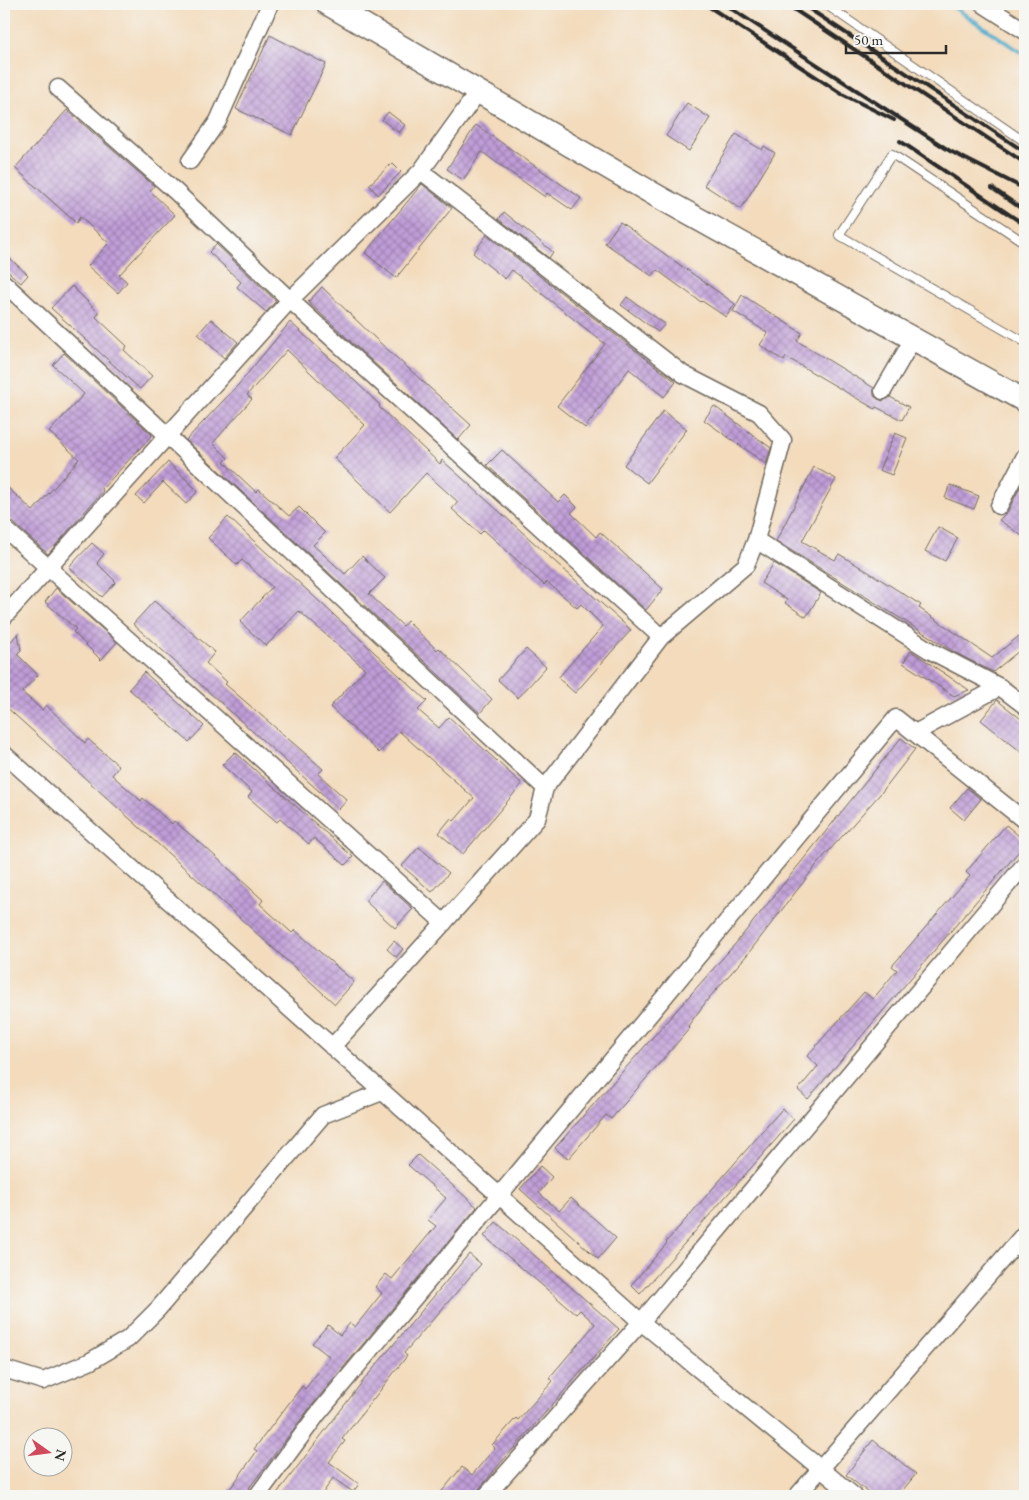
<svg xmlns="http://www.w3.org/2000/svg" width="1029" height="1500" viewBox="0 0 1029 1500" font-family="'EB Garamond',serif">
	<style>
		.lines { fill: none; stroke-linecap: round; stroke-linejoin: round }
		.stream { stroke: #4cabcb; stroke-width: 4 }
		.building { fill: url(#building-cross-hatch) }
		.lane-casing { stroke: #71695e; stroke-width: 10 }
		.street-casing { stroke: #71695e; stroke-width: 19 }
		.secondary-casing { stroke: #71695e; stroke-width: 25 }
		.lane { stroke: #fff; stroke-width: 8 }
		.street { stroke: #fff; stroke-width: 16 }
		.secondary { stroke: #fff; stroke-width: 22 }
		.rail { stroke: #2b2b2b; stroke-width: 4 }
	</style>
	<defs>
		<pattern id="building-cross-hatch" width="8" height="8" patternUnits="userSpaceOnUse" patternTransform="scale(1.25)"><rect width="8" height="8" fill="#c09dd8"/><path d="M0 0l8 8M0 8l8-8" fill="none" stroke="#9c80af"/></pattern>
	</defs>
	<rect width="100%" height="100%" fill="#f6f6f2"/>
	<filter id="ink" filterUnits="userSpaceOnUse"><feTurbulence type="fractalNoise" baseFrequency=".02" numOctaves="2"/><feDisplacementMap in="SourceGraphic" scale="10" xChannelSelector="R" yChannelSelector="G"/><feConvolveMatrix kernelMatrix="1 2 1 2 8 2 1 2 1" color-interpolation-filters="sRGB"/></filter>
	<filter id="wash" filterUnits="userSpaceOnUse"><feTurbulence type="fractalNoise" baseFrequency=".0096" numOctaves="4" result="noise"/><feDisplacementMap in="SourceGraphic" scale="20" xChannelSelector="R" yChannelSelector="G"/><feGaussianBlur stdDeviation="1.12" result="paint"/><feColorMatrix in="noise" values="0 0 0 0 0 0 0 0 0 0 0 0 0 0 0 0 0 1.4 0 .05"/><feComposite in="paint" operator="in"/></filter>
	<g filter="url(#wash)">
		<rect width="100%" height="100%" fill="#f3dbbc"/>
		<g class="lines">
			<path class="stream" d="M 949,4 L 1025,55"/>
		</g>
		<g id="blocks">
			<path class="building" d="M 270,35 L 326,64 L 292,135 L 236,109 Z
				M 687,103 L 710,118 L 689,151 L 666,136 Z
				M 67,110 L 154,186 L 150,191 L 175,215 L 119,275 L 127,282 L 118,293 L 88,266 L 109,243 L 80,217 L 76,223 L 15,168 Z
				M 388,112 L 405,125 L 399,133 L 382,120 Z
				M 476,125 L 581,198 L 572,210 L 547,193 L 545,197 L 482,152 L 463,180 L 447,169 Z
				M 736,134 L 762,150 L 764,146 L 775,153 L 741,209 L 704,185 Z
				M 392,163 L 401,172 L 378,195 L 369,185 Z
				M 422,184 L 452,208 L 396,278 L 365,253 Z
				M 504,212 L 553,252 L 549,258 L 499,219 Z
				M 620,222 L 735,304 L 726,317 L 702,301 L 701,302 L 657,270 L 652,276 L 605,243 Z
				M 487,235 L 676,382 L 664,397 L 629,369 L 585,428 L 557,406 L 605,344 L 512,270 L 505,279 L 473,253 Z
				M 216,244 L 276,301 L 266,312 L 237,287 L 241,282 L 209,252 Z
				M 4,253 L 28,275 L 21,283 L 4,268 Z
				M 72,286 L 99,313 L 96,317 L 127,346 L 124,350 L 152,376 L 140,389 L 51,308 Z
				M 322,287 L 378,341 L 471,425 L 458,440 L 308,302 Z
				M 742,295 L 802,333 L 797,341 L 874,388 L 874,396 L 878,399 L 883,401 L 890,397 L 909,407 L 902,420 L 876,407 L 875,409 L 786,357 L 784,361 L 760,345 L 768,333 L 733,311 Z
				M 627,297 L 665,324 L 658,332 L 621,305 Z
				M 211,319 L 238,342 L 224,358 L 198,334 Z
				M 290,322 L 355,381 L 380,405 L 379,407 L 440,464 L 442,460 L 631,630 L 575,693 L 558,678 L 603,626 L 581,604 L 577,608 L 547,582 L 544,585 L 484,530 L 480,534 L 452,509 L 458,502 L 426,473 L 390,512 L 334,458 L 365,425 L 287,350 L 247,395 L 252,399 L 213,443 L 228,458 L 224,462 L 256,492 L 259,489 L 289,516 L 299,507 L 325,533 L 313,545 L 345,574 L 362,556 L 385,578 L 369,594 L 403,626 L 407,621 L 437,650 L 439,648 L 492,699 L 480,713 L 186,440 L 239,384 Z
				M 64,353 L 152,435 L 102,489 L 103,491 L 48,554 L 4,514 L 4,484 L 33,511 L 79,459 L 49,432 L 84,394 L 53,365 Z
				M 714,406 L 771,448 L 766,464 L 704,420 Z
				M 663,411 L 687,429 L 647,483 L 624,465 Z
				M 895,433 L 907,438 L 892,475 L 879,470 Z
				M 502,450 L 558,502 L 565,495 L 577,507 L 571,513 L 596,537 L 600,532 L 663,589 L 646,610 L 487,465 Z
				M 168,462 L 198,491 L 186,504 L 163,482 L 144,503 L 136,496 Z
				M 814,467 L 836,479 L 802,541 L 835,560 L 839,554 L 875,576 L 921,605 L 919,608 L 992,658 L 1025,631 L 1025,646 L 993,672 L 956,653 L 776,541 Z
				M 1025,477 L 1025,538 L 999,520 L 1008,511 Z
				M 950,485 L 979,496 L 974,509 L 945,498 Z
				M 228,517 L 427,701 L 418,710 L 439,728 L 449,717 L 522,784 L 463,854 L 439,833 L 451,818 L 454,821 L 474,798 L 399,731 L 379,753 L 330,707 L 365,669 L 299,611 L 266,646 L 240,622 L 272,587 L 242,560 L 237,565 L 208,538 Z
				M 938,527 L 958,538 L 945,561 L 925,551 Z
				M 92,543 L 104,554 L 97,563 L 116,582 L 102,597 L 69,567 Z
				M 774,563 L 821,593 L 806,617 L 785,603 L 787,600 L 761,583 Z
				M 56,588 L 117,642 L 101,660 L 73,632 L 76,629 L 45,602 Z
				M 154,601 L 215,652 L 206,663 L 227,682 L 225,684 L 323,769 L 318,774 L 347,800 L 339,809 L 133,624 Z
				M 18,633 L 21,650 L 17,654 L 38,675 L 22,692 L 42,710 L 46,705 L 85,743 L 88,739 L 119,766 L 112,775 L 141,801 L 143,798 L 172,824 L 174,821 L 205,847 L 263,900 L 260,904 L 292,933 L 295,930 L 354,982 L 335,1004 L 4,705 L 4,650 Z
				M 526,649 L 546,667 L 518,698 L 498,680 Z
				M 911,651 L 969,690 L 954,696 L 903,663 Z
				M 144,672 L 204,726 L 189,742 L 129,689 Z
				M 997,700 L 1025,722 L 1025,755 L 981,720 Z
				M 901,738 L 915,749 L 881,793 L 818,863 L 747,955 L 708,999 L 688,1026 L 690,1028 L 611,1119 L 606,1115 L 568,1159 L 555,1148 L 736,943 Z
				M 235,752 L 353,857 L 345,865 L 314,838 L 309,844 L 280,819 L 277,822 L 248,797 L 252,792 L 222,765 Z
				M 967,788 L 981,799 L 964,820 L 950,808 Z
				M 1006,825 L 1025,841 L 1025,844 L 808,1099 L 798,1090 L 818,1066 L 807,1056 L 864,992 L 873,999 L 897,970 L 892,966 L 970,876 L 966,872 Z
				M 419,847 L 449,873 L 432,892 L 402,866 Z
				M 382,881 L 413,909 L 395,928 L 365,901 Z
				M 394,941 L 403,949 L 396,957 L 387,949 Z
				M 782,1109 L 794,1119 L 640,1294 L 631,1285 L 667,1243 L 666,1242 Z
				M 418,1155 L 477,1207 L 308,1410 L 243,1496 L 225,1496 L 257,1451 L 254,1449 L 302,1386 L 305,1389 L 330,1357 L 312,1343 L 328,1325 L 340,1335 L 350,1323 L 355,1327 L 382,1293 L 375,1287 L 386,1274 L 392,1279 L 436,1226 L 428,1220 L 446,1198 L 408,1165 Z
				M 540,1166 L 552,1177 L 539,1193 L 559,1211 L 571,1198 L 616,1238 L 598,1259 L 520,1189 Z
				M 496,1222 L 619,1329 L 499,1465 L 479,1489 L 476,1496 L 438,1496 L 462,1467 L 472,1475 L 495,1448 L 492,1445 L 516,1418 L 518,1420 L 553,1381 L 549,1378 L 595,1324 L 580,1310 L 576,1314 L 484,1236 Z
				M 469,1254 L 481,1264 L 404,1353 L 407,1356 L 342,1439 L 345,1441 L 329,1462 L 359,1484 L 353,1492 L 333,1478 L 321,1496 L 308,1496 L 302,1491 L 298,1496 L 275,1496 L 363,1381 Z
				M 873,1440 L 916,1474 L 898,1496 L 873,1496 L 846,1475 Z"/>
		</g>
	</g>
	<g filter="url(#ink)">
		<use href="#blocks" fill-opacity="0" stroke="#71695e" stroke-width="1"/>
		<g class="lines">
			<defs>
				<path id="lane" d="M 825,4 L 1025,142
					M 1025,243 L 892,154 L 839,235 L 1025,342"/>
				<path id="street" d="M 983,4 L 1025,31
					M 58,88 L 175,191 L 290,300 L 661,637
					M 190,161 L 218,121 L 270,4
					M 4,283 L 545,788
					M 883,391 L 913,339
					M 999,506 L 1025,456
					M 4,528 L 444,923
					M 756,540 L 929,650 L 1000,687 L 1025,706
					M 4,617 L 290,300 L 421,171 L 478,92
					M 915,733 L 1000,687
					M 4,754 L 641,1322 L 854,1496
					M 332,1047 L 537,819 L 545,788 L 661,637 L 746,565 L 756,540 L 783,440 L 759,413 L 683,374 L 421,171
					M 4,1369 L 43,1381 L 89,1362 L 128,1339 L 158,1309 L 323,1115 L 382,1092
					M 257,1496 L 316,1416 L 896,718 L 1025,821
					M 486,1496 L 641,1322 L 1025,864
					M 797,1496 L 1025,1233"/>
				<path id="secondary" d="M 328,4 L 657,196 L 1025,401"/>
			</defs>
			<use href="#lane" class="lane-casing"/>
			<use href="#street" class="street-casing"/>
			<use href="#secondary" class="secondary-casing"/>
			<use href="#lane" class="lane"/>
			<use href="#street" class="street"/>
			<use href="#secondary" class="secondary"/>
			<path class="rail" d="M 705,4 L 842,94 L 894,120
				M 724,4 L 950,151 L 1025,189
				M 786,4 L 1025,163
				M 802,4 L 1025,152
				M 900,141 L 1025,225
				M 992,188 L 1025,211"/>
		</g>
	</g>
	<rect width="1029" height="1500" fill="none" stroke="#f6f6f2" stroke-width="20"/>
	<g transform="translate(48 1452) rotate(104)"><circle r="24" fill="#f6f6f2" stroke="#a5a5a2"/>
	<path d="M0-4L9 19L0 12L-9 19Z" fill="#d1495b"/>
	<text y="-8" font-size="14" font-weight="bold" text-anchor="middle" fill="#2b2b2b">N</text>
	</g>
	<path d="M846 45v8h100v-8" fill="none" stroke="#2b2b2b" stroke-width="2.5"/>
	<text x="854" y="45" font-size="15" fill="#2b2b2b" stroke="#f6f6f2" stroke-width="4" paint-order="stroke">50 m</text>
</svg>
